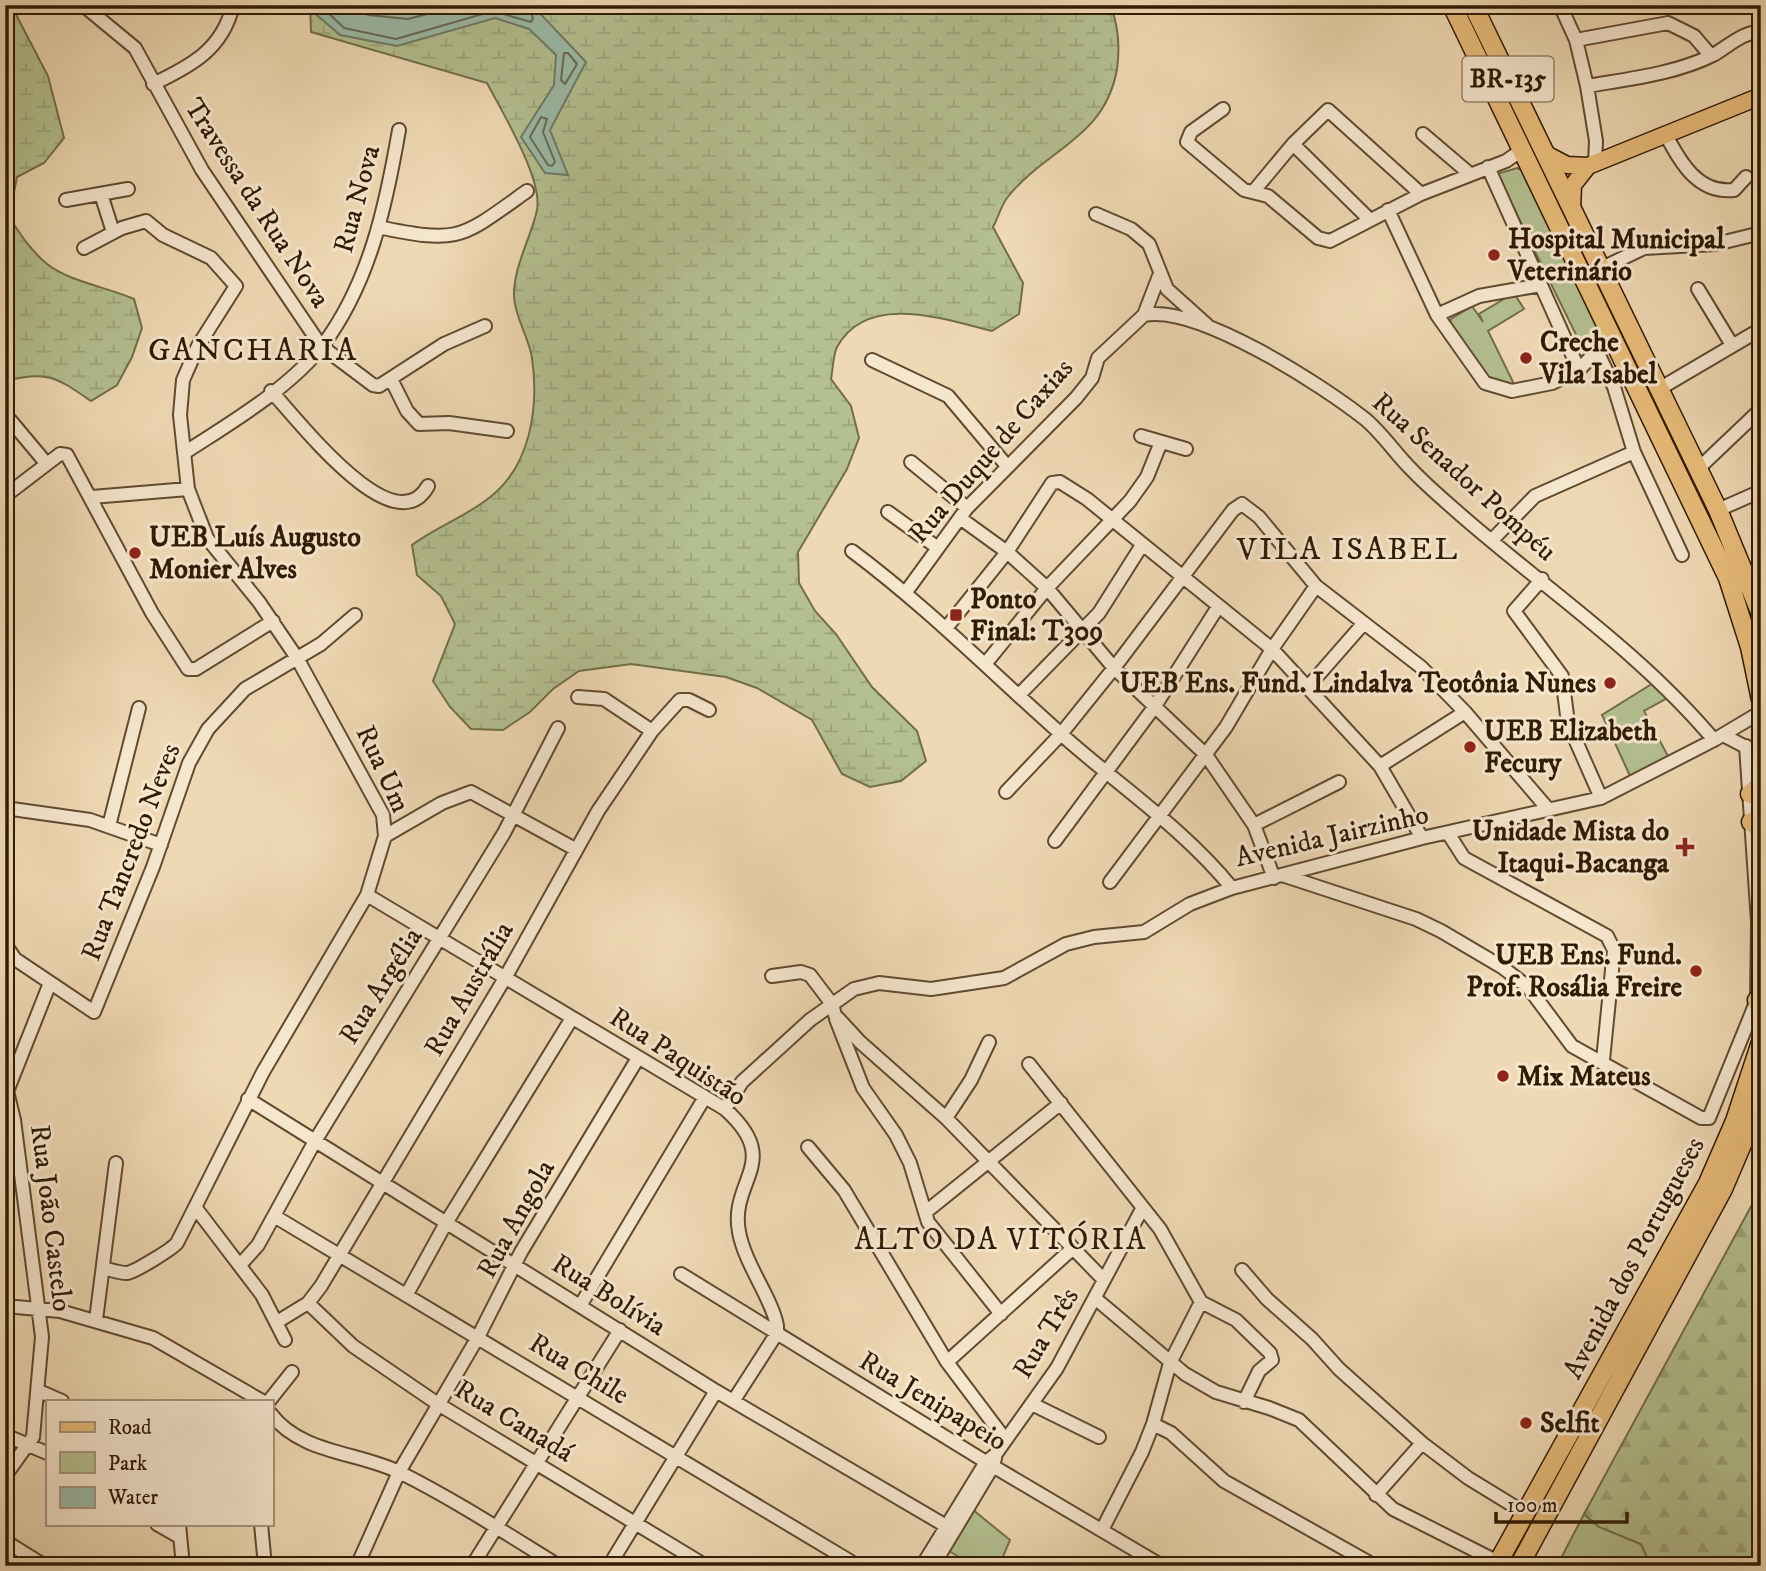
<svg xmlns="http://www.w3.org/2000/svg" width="1766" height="1571" viewBox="0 0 1766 1571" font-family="'IM FELL DW Pica',serif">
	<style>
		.green { fill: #b4c091; stroke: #726e4a; stroke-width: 2 }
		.forest { fill: url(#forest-firs); stroke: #726e4a; stroke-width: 2 }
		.wetland { fill: url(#wetland-marsh); stroke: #726e4a; stroke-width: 2 }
		.water { fill: #9bbba7; stroke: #707b66; stroke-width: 2 }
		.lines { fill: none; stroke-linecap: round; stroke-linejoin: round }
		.shore { stroke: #666b56; stroke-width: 2 }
		.minor-casing { stroke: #604a30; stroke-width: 16 }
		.major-casing { stroke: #301b04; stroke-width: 19 }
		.highway-casing { stroke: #301b04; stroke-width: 21 }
		.minor { stroke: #f5e6ce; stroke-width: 12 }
		.major { stroke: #e8bc7a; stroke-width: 16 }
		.highway { stroke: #e8bc7a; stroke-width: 18 }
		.poi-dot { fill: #8f2418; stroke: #f5e6ce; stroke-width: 2.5 }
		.labels { text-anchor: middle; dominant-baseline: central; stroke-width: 6; stroke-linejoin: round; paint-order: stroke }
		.shield { fill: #f5e6ce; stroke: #6b5841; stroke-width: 2 }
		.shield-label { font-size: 26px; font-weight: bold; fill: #301b04 }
		.street-label { font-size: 28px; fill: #301b04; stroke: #f5e6ce }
		.poi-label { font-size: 28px; font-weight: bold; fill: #301b04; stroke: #f5e6ce; text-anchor: start }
		.neighbourhood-label { font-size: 30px; letter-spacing: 2px; fill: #301b04; stroke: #f5e6ce }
		.quarter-label { font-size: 32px; letter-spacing: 2px; fill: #301b04; stroke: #f5e6ce }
	</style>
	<defs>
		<pattern id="forest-firs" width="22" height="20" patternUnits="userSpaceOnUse" patternTransform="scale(1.75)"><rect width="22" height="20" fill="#b4c091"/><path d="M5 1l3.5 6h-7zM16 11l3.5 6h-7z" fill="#9ba47b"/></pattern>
		<pattern id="wetland-marsh" width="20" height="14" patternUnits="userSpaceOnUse" patternTransform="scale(1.75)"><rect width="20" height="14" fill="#b4c091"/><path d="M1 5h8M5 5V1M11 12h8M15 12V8" fill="none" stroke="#9ba47b"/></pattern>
	</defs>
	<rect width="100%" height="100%" fill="#efd9b4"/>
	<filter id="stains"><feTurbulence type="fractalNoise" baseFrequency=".00286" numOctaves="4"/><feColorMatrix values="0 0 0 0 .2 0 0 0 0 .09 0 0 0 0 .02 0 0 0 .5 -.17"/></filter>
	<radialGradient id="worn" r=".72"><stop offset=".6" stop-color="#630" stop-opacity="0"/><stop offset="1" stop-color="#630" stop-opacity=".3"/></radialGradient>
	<path class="green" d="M 1517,168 L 1522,170 L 1599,330 L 1597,343 L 1589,354 L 1585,353 L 1497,174 Z
		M 1514,293 L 1524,309 L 1488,331 L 1516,388 L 1491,383 L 1449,325 L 1451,319 L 1472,306 L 1483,322 L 1479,314 Z
		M 1655,682 L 1671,696 L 1644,711 L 1669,758 L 1631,778 L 1602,715 Z
		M 972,1509 L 1010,1540 L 999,1566 L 975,1566 L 947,1550 Z
		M 1584,1514 L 1600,1527 L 1641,1544 L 1651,1566 L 1557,1566 Z"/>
	<path class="forest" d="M 1761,1188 L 1761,1566 L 1651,1566 L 1641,1544 L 1599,1527 L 1584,1514 Z"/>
	<path class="wetland" d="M 5,5 L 11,5 L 48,76 L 64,138 L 44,163 L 17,177 L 9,217 C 20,234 32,252 47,264 C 70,282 107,287 134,299 L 142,328 L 132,357 L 117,385 L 91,401 C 56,377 47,370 5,381 Z
		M 310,5 L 1110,5 C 1119,26 1120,47 1117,69 C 1105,139 1045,149 1007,198 C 1001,206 998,218 993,227 L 1023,283 L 1019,314 L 992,331 C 944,319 867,292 837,347 C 833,355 833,369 831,379 L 851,406 L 859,438 L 847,469 L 798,552 L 799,583 L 815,611 L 836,634 L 872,687 L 917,731 L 926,761 L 901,781 L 870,787 L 842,774 L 812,720 L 757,688 L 726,677 L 631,664 L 579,671 L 553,689 L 530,712 L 503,730 L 471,729 L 450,707 L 433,681 L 455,624 L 441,596 L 417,575 L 412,545 C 436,527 465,517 489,498 C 531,466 539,407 532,358 C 529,337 515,318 514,297 C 513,267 531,238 537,210 C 543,179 502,112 487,83 L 311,32 Z"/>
	<path class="water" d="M 314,5 L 362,5 L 364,8 L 407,12 L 444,5 L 532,5 L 586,62 L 550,130 L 568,175 L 545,173 L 521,137 L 554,85 L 556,55 L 529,29 L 495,18 L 397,46 L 340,35 L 311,10 Z"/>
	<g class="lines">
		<path class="shore" d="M 320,5 L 344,28 L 396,39 L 493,11 L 531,22 L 533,18 L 528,5
			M 362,5 L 368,15 L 408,19 L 427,14 L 431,5
			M 564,53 L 568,53 L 577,64 L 565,84 L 561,80 Z
			M 541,117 L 547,119 L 543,132 L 555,162 L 552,166 L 548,165 L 530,137 Z"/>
		<defs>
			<path id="minor" d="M 83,5 L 135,48 L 202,170 L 321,346 L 373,385 L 379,386 L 444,344 L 485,326
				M 1560,5 L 1576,40 L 1587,86 L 1596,141 L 1595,163
				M 1576,40 L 1668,23 L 1694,36 L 1711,56
				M 153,84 C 191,66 223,49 233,5
				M 1587,86 C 1628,79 1675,74 1713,55 C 1726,48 1746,29 1761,33
				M 1223,109 L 1191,132 L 1187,142 L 1244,190 L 1268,196 L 1318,238 L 1330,241 L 1421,194 L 1506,161 L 1522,150
				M 1423,134 L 1470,174
				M 1666,135 C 1680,162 1698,194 1734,190 L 1746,177
				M 1293,144 L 1369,219
				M 1488,167 L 1579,370
				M 1253,192 L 1293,144 L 1328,110 L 1421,194
				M 101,194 L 113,232
				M 66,200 L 128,189
				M 1388,210 L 1437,315 L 1485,383 L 1512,391 L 1552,383 L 1579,370 L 1612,334
				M 1096,214 L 1131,229 L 1149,244 L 1167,289 L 1207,325
				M 378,227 C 460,244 460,239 527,191
				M 84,248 L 122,228 L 146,221 L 163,235 L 211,258 L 236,286 L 198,346 L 183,380 L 180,415 L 188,489 L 207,538 L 259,602 L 297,658 L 383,815 L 385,836 L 367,895 L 263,1072 L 177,1243 C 172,1249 135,1272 127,1273 C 119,1273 111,1270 103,1268
				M 1600,269 L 1644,248 L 1716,244 L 1761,233
				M 1698,289 L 1732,345
				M 1144,315 C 1197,304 1322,385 1365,419 C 1382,433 1395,453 1411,469 C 1427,486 1445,501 1462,516 C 1547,590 1641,653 1714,740
				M 1437,315 L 1479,296 L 1541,285
				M 1597,351 L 1614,387 L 1634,452 L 1682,555
				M 872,360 L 948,396 L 1007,466
				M 391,379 L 407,411 L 419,424 L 449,423 L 507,431
				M 1659,389 L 1761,329
				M 271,391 C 296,417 394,547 428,486
				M 10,420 L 46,463
				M 1141,436 L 1186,449
				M 184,453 C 229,424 290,388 323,345 C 370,282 386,205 399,130
				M 911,462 L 967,508
				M 1698,469 L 1761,409
				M 5,496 L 60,454 L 67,455 L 152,613 L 188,669 L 196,669 L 273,621
				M 92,497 L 188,489
				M 1718,510 L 1761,491
				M 888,512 L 938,548
				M 960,518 L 1007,552 L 1047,588 L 1114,668 L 1206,755 L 1254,825 L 1274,878
				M 1492,540 L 1535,496 L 1634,452
				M 852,551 C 927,607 991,672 1061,734 C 1119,786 1182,827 1232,888
				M 1542,579 L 1514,611 L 1562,676 L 1568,723 L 1601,798
				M 906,592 L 967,508 L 1076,398 L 1092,378 L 1098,358 L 1144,315 L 1159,276
				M 947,627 L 1007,552 L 1052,483 L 1060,482 L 1087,499 L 1272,649 L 1380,766 L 1422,838
				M 986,663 L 1047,588 L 1130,501 L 1147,477 L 1161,442
				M 1307,688 L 1363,624
				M 1019,695 L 1099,613 L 1142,545
				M 578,697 L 604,699 L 652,731
				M 1723,735 L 1761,755
				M 1380,766 L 1465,712
				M 1006,792 L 1061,734 L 1114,668 L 1233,510 L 1242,504 L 1259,517 L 1316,586 L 1421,667 L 1465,712 L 1548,809
				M 5,808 L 90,820 L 161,845
				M 1254,825 L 1339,782
				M 109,826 L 139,708
				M 1448,833 L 1464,858 L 1607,936 L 1614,950 L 1603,1060
				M 385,836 L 442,803 L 471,792 L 575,849
				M 1055,841 L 1155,706 L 1218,607
				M 1285,876 L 1416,919 L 1441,931 L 1502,967 L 1528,987 L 1572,1046 L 1701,1118 L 1709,1118 L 1757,1000 L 1758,922 L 1746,746
				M 1110,882 L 1226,727 L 1272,649 L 1316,586
				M 367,895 L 725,1109 C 784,1162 729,1180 739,1232 C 745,1265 773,1300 777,1326 L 777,1333 L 734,1400
				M 5,944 L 15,959 L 94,1012 L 153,867 L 189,763 L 208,729 L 245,689 L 321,644 L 355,615
				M 772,976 L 801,972 L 810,975 L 832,1004 L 835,1015 L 860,1042 L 946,1118 L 1104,1280
				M 836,1019 L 863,1088 L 896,1135 L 910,1163 L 928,1222 L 1001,1314
				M 1029,1064 L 1160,1229 L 1201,1302 L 1236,1320 L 1270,1353 L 1272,1360 L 1259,1371 L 1244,1402
				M 5,1083 L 14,1120 L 42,1337 L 33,1437 L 5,1476
				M 8,1089 L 50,983
				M 248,1099 L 716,1391 L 946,1526
				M 725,1109 L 742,1082 L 810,1020 L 854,989 L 879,983 L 931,989 L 1004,978 L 1066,944 L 1094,937 L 1144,932 L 1190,904 L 1232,888 L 1422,838 L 1601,798 L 1714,740 L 1761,712
				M 946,1118 L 971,1080 L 989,1042
				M 808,1147 L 844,1190 L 947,1362 L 1005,1439
				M 195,1207 L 262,1295 L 285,1340
				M 927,1211 L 1061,1103
				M 274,1216 L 858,1566
				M 240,1265 L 258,1245 L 315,1141 L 504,833 L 558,728
				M 1242,1270 L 1267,1299 L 1312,1339 L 1339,1369 L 1422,1443 L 1468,1478 L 1525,1513
				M 681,1274 L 986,1462 L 1162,1566
				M 407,1294 L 446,1223 L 572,1018
				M 1096,1299 L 1185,1374 L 1216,1392 L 1269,1408 L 1299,1420 L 1393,1509 L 1498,1562
				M 308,1303 L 353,1346 L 438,1404 L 706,1566
				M 5,1306 L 60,1311 L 153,1338 L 262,1401
				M 580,1306 L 705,1097
				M 96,1320 L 116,1163
				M 277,1322 L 308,1303 L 321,1286 L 505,978 L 598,811 L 652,731 L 680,700 L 689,700 L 709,710
				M 947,1362 L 1072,1249
				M 39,1391 L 62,1401
				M 269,1401 L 292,1372
				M 1032,1404 L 1099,1437
				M 271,1414 C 301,1454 360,1452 401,1473 C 455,1500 507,1534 559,1566
				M 1153,1424 L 1171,1433 L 1224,1481 L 1375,1566
				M 5,1435 L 47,1453
				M 1376,1495 L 1422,1443
				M 157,1524 L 178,1536
				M 179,1524 L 183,1566
				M 261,1524 L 265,1566
				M 1102,1530 L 1142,1452 L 1153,1424 L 1170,1363 L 1201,1302
				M 5,1541 L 45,1566
				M 357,1566 L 399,1472 L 478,1337 L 521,1252 L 638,1058
				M 472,1566 L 620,1330
				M 609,1566 L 716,1391
				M 922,1566 L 986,1462 L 995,1455 L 1057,1368 L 1142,1209
				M 933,1566 L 993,1466 L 995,1458"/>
			<path id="major" d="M 1544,153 L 1567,165 L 1588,166 L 1761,96
				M 1572,210 L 1573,185 L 1588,166"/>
			<path id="highway" d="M 1452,5 L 1728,578 L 1750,647 L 1761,700
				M 1473,5 L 1718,510 L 1761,614
				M 1750,794 L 1761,784
				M 1751,822 L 1761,830
				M 1757,1000 L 1761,1010
				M 1496,1566 L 1708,1183 L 1735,1121 L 1761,1042
				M 1519,1566 L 1723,1189 L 1761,1100"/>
		</defs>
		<use href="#minor" class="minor-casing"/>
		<use href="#major" class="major-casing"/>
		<use href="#highway" class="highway-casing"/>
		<use href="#minor" class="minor"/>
		<use href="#major" class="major"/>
		<use href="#highway" class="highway"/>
	</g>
	<g class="poi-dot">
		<circle cx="1494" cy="255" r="7"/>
		<circle cx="1526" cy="358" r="7"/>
		<circle cx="135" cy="553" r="7"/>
		<rect x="949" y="608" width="14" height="14" rx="3.5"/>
		<circle cx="1610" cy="683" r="7"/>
		<circle cx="1470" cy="747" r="7"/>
		<path d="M1681.5 836.5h7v7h7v7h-7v7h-7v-7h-7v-7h7z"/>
		<circle cx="1696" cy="971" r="7"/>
		<circle cx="1503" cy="1076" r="7"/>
		<circle cx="1526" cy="1423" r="7"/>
	</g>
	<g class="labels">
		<rect class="shield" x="1462.5" y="56.5" width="91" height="45" rx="5"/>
		<g class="shield-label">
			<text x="1508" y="79">BR-135</text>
		</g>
		<g class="street-label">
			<text transform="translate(357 199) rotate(-75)">Rua Nova</text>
			<text transform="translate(257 203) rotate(57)">Travessa da Rua Nova</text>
			<text transform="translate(991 451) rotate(-49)">Rua Duque de Caxias</text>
			<text transform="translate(1464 477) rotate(42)">Rua Senador Pompéu</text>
			<text transform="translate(383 769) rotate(65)">Rua Um</text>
			<text transform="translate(1332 836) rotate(-13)">Avenida Jairzinho</text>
			<text transform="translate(131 852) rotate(-69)">Rua Tancredo Neves</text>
			<text transform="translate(381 986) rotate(-58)">Rua Argélia</text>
			<text transform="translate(469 989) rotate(-60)">Rua Austrália</text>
			<text transform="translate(678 1057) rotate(33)">Rua Paquistão</text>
			<text transform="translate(51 1218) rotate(83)">Rua João Castelo</text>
			<text transform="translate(516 1219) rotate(-61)">Rua Angola</text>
			<text transform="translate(1634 1258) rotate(-62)">Avenida dos Portugueses</text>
			<text transform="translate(609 1295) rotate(32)">Rua Bolívia</text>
			<text transform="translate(1046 1333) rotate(-59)">Rua Três</text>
			<text transform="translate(579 1369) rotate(31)">Rua Chile</text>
			<text transform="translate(933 1401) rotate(31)">Rua Jenipapeio</text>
			<text transform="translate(514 1421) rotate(31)">Rua Canadá</text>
		</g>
		<g class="poi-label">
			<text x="1508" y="239">Hospital Municipal<tspan x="1508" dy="32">Veterinário</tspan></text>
			<text x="1540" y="342">Creche<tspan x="1540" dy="32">Vila Isabel</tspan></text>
			<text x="149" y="537">UEB Luís Augusto<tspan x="149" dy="32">Monier Alves</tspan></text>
			<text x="970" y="599">Ponto<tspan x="970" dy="32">Final: T309</tspan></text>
			<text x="1596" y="683" text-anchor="end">UEB Ens. Fund. Lindalva Teotônia Nunes</text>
			<text x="1484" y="731">UEB Elizabeth<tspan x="1484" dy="32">Fecury</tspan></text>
			<text x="1669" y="831" text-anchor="end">Unidade Mista do<tspan x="1669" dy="32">Itaqui-Bacanga</tspan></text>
			<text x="1682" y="955" text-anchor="end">UEB Ens. Fund.<tspan x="1682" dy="32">Prof. Rosália Freire</tspan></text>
			<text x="1517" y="1076">Mix Mateus</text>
			<text x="1540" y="1423">Selfit</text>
		</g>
		<g class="neighbourhood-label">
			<text x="1001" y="1240">ALTO DA VITÓRIA</text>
		</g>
		<g class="quarter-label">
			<text x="253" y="351">GANCHARIA</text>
			<text x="1348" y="550">VILA ISABEL</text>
		</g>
	</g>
	<rect width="1766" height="1571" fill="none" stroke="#efd9b4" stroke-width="28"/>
	<rect x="7" y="7" width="1752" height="1557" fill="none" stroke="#301b04" stroke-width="3.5"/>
	<rect x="14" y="14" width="1738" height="1543" fill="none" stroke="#301b04" stroke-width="2"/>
	<rect x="46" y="1400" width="228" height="126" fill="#f5e6ce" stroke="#a6957d" stroke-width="2"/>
	<rect x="60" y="1422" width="35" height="10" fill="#e8bc7a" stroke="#a6957d" stroke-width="2"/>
	<text x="108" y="1434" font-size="21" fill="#301b04">Road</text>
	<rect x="60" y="1452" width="35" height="21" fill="#b4c091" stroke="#a6957d" stroke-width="2"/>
	<text x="108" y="1470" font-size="21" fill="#301b04">Park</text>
	<rect x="60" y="1487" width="35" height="21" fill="#9bbba7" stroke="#a6957d" stroke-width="2"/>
	<text x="108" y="1504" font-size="21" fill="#301b04">Water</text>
	<path d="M1496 1512v10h131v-10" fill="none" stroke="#301b04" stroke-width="3.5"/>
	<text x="1507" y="1512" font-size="21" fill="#301b04" stroke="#f5e6ce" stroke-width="5" paint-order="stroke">100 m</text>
	<rect width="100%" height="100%" filter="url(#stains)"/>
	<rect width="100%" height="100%" fill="url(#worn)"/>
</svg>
